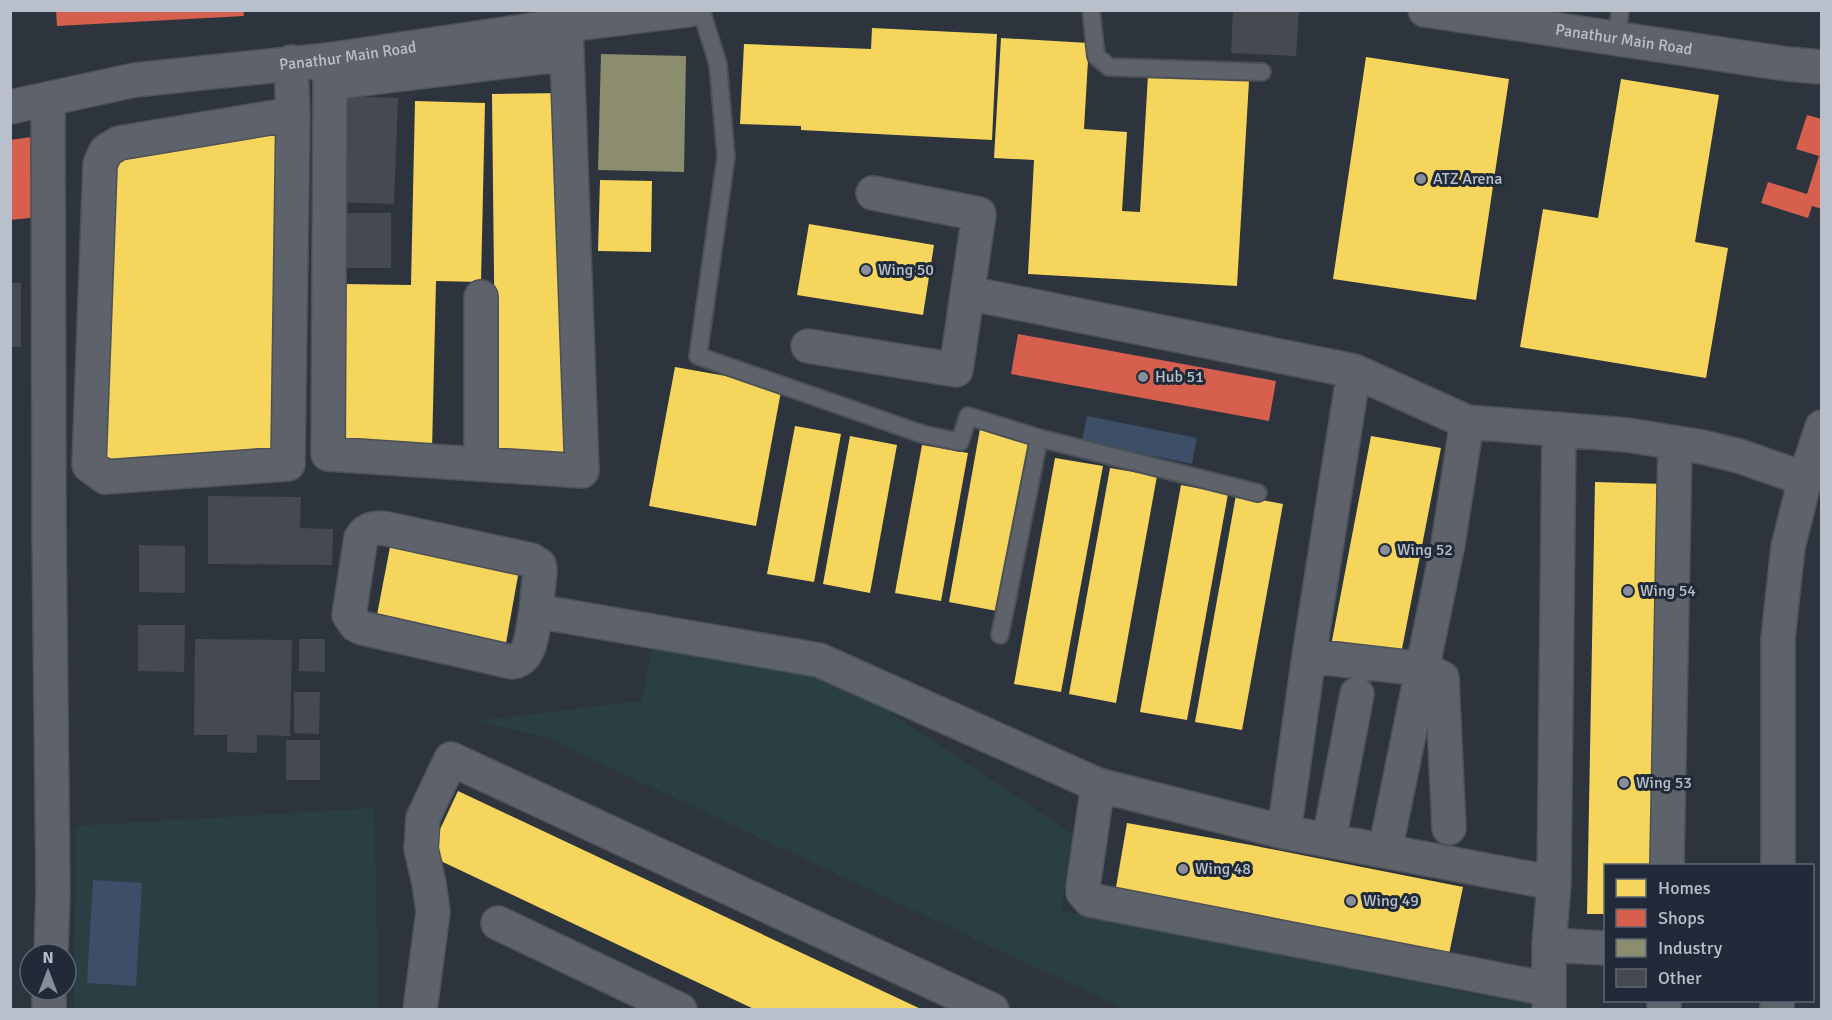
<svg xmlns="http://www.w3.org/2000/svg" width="1832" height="1020" viewBox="0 0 1832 1020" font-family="Signika,sans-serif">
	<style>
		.green { fill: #2a3f43 }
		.water { fill: #3c4e68 }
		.homes { fill: #f6d55c }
		.shops { fill: #d6604d }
		.industry { fill: #8c8c6e }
		.building { fill: #454a51 }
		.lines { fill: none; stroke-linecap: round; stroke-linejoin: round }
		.service-casing { stroke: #4c5057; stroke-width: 20 }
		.minor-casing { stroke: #4c5057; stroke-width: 36 }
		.tertiary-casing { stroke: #4c5057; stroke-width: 36 }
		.service { stroke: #5e626a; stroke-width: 16 }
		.minor { stroke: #5e626a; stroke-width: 33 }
		.tertiary { stroke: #5e626a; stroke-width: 33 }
		.poi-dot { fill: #888f9a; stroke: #202a38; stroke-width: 2 }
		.labels { text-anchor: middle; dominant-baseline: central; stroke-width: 6; stroke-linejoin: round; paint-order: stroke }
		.street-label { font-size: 16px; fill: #b9c0cc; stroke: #202a38 }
		.poi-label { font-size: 16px; fill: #b9c0cc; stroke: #202a38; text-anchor: start }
	</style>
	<rect width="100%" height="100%" fill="#2d343d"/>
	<path class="green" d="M 655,639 L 822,667 L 1072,834 L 1061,911 L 1469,993 L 1526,1002 L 1532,1009 L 1124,1009 L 545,737 L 475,721 L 641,701 Z
		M 374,808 L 379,1009 L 74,1010 L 76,826 Z"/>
	<path class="water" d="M 1087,416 L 1197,438 L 1192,464 L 1082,441 Z
		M 93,880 L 142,883 L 136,986 L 87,983 Z"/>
	<path class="homes" d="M 872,28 L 997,34 L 992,140 L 801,130 L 801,126 L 740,124 L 744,44 L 871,49 Z
		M 1001,38 L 1089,43 L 1084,129 L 1127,132 L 1122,211 L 1140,212 L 1148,75 L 1249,81 L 1237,286 L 1028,274 L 1034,160 L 994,158 Z
		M 1366,57 L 1509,79 L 1476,300 L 1333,279 Z
		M 1621,79 L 1719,95 L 1695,242 L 1728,248 L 1706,378 L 1520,347 L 1543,209 L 1598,218 Z
		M 562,93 L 565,456 L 496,456 L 492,94 Z
		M 415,101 L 485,103 L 481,282 L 436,281 L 432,450 L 341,448 L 344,284 L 411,285 Z
		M 284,127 L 278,462 L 96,462 L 111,160 Z
		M 600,180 L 652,181 L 651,252 L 598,251 Z
		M 809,224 L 934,245 L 923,315 L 797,295 Z
		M 675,367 L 782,386 L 756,526 L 649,506 Z
		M 795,426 L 841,434 L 814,582 L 767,574 Z
		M 980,429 L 1030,438 L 997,611 L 949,602 Z
		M 850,436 L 897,445 L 870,593 L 823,584 Z
		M 1371,436 L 1441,448 L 1400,659 L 1330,651 Z
		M 922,445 L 968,453 L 941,601 L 895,593 Z
		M 1055,458 L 1103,466 L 1061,692 L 1014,684 Z
		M 1110,468 L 1157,476 L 1116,703 L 1069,694 Z
		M 1595,482 L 1664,484 L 1657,866 L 1606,866 L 1606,914 L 1587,914 Z
		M 1181,485 L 1228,494 L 1187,720 L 1140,712 Z
		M 1236,495 L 1283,504 L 1242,730 L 1195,722 Z
		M 390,547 L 519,570 L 506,643 L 376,620 Z
		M 458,791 L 923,1010 L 756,1010 L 428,855 Z
		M 1127,823 L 1251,845 L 1463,887 L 1449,954 L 1115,893 Z"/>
	<path class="shops" d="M 56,10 L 243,10 L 244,16 L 57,26 Z
		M 1807,115 L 1822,119 L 1822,209 L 1812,206 L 1808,218 L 1761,203 L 1768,182 L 1807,194 L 1819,156 L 1796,149 Z
		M 31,137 L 39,217 L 10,220 L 10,140 Z
		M 1018,334 L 1276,381 L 1269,421 L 1011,374 Z"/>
	<path class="industry" d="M 601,54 L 686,56 L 684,172 L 598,170 Z"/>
	<path class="building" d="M 1233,10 L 1299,10 L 1296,56 L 1231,53 Z
		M 337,96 L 398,98 L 394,204 L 333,202 Z
		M 332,213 L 391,213 L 391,268 L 332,268 Z
		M 10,283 L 21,283 L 21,347 L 10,347 Z
		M 208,496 L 301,497 L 300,528 L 333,529 L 332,565 L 208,564 Z
		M 139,545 L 185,546 L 185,593 L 139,592 Z
		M 138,625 L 185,625 L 184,672 L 138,671 Z
		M 195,639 L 292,640 L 290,736 L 257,735 L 257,753 L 227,752 L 227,735 L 194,735 Z
		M 299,639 L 325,639 L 325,672 L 299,671 Z
		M 294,692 L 320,692 L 319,734 L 294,733 Z
		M 286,740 L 320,740 L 320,780 L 286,780 Z"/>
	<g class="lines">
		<defs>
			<path id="service" d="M 701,10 L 718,64 L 726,157 L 698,356 L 922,434 L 960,442 L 968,416 L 1039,438 L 1258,493
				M 1091,10 L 1096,56 L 1109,67 L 1262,72
				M 1617,39 L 1620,10
				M 1000,635 L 1039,438"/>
			<path id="minor" d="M 327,60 L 330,83 L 328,454 L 582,471 L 566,25
				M 291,62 L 293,114 L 288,464 L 105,477 L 89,465 L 100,164 L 106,151 L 119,143 L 293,114
				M 330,83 L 567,54
				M 48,99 L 49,528 L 53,891 L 51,954
				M 968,293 L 1354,371 L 1467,422 L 1627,435 L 1702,447 L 1739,456 L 1805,479
				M 481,297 L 481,464
				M 808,346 L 956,370 L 979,214 L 873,193
				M 536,611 C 532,628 533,659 512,662 L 362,628 L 356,625 L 349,615 L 361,538 C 367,529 372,528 383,528 L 531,560 L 539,565 L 540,570 L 536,611 L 819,660 L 1098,785 L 1284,832 L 1554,883
				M 1309,656 L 1354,371
				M 1098,785 L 1083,887 L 1083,892 L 1090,900 L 1548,989
				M 1284,832 L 1309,656 L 1422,669 L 1442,678 L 1449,828
				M 1329,840 L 1357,694
				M 1385,851 L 1448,544 L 1467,422
				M 1667,866 L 1675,443
				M 1778,866 L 1778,639 L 1788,547 L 1805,479 L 1822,427
				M 498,923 L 680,1010
				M 1549,945 L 1606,948
				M 49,1010 L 49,990
				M 420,1010 L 433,912 L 429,883 L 421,849 L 423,818 L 451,759 L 992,1010
				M 1549,1010 L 1549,945 L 1554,883 L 1559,429
				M 1664,1010 L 1664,1000
				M 1777,1010 L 1777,1000"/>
			<g id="tertiary">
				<path id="s1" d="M 1425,10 L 1787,64 L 1822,67"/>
				<path id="s2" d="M 10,107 L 135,80 L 327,60 L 566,25 L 688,10"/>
			</g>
		</defs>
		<use href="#service" class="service-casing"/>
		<use href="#minor" class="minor-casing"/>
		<use href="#tertiary" class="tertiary-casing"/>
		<use href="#service" class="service"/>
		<use href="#minor" class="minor"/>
		<use href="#tertiary" class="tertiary"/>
	</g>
	<g class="poi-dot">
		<circle cx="1421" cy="179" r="6"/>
		<circle cx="866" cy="270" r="6"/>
		<circle cx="1143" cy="377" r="6"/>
		<circle cx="1385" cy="550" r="6"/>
		<circle cx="1628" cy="591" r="6"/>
		<circle cx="1624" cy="783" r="6"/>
		<circle cx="1183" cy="869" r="6"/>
		<circle cx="1351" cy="901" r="6"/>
	</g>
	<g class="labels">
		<g class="street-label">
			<text stroke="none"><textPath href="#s1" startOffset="201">Panathur Main Road</textPath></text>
			<text stroke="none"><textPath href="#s2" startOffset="342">Panathur Main Road</textPath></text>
		</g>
		<g class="poi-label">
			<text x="1433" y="179">ATZ Arena</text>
			<text x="878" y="270">Wing 50</text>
			<text x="1155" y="377">Hub 51</text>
			<text x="1397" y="550">Wing 52</text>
			<text x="1640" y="591">Wing 54</text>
			<text x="1636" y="783">Wing 53</text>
			<text x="1195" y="869">Wing 48</text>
			<text x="1363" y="901">Wing 49</text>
		</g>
	</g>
	<rect width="1832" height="1020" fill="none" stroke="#b9c0cc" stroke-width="24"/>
	<rect x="1604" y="864" width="210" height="138" fill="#202a38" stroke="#5d6673" stroke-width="1.5"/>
	<rect x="1616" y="879" width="30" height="18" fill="#f6d55c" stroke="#5d6673" stroke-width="1.5"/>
	<text x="1658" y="894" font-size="18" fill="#b9c0cc">Homes</text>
	<rect x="1616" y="909" width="30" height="18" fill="#d6604d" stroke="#5d6673" stroke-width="1.5"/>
	<text x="1658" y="924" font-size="18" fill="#b9c0cc">Shops</text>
	<rect x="1616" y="939" width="30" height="18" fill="#8c8c6e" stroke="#5d6673" stroke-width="1.5"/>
	<text x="1658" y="954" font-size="18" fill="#b9c0cc">Industry</text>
	<rect x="1616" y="969" width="30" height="18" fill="#454a51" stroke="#5d6673" stroke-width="1.5"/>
	<text x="1658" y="984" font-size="18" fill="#b9c0cc">Other</text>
	<g transform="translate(48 972)"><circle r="28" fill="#202a38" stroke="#5d6673" stroke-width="1.5"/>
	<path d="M0-4.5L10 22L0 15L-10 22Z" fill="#888f9a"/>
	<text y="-9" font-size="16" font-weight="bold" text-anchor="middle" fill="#b9c0cc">N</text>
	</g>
</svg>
